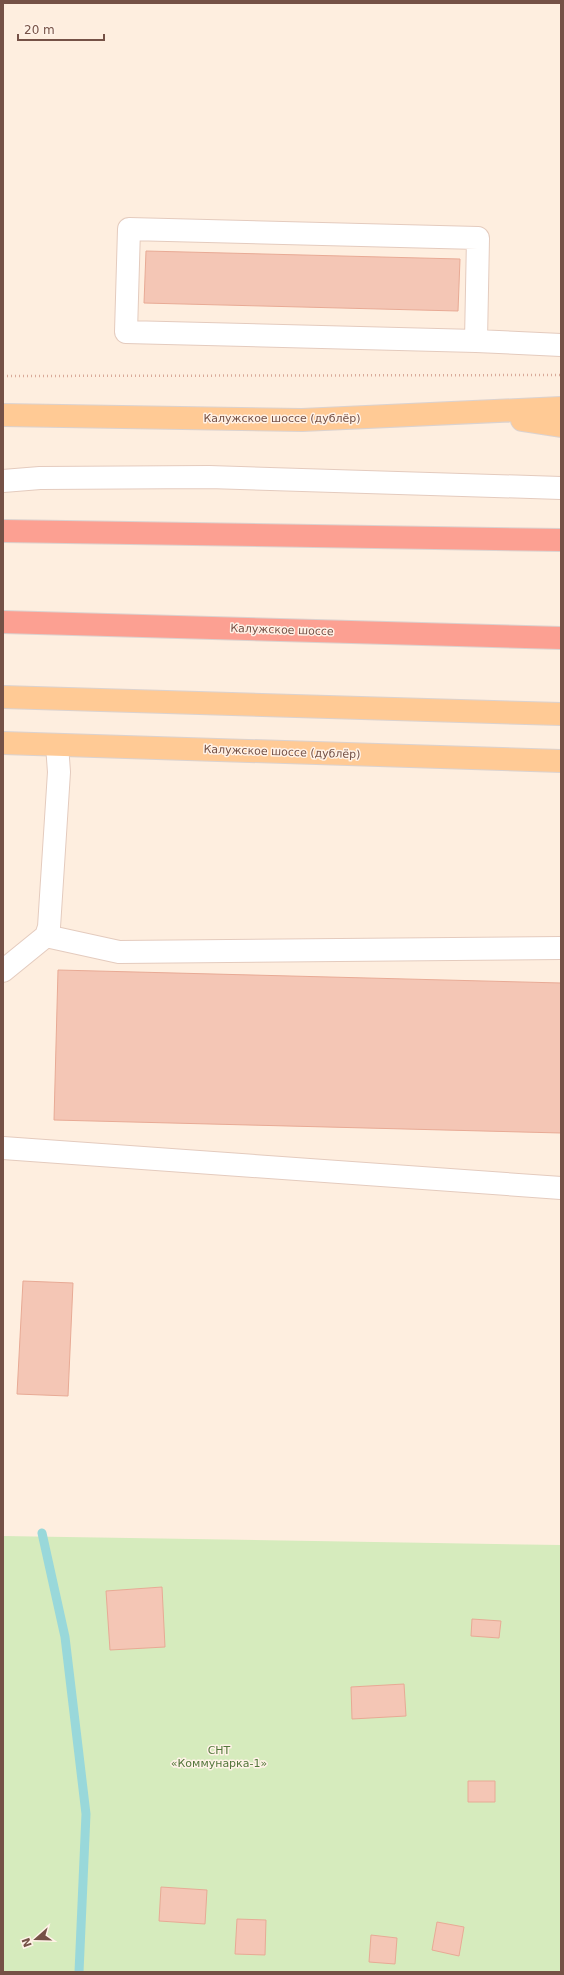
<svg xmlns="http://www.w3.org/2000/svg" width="564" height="1975" viewBox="0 0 564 1975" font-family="'DejaVu Sans',sans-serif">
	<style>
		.green { fill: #d6ebbd }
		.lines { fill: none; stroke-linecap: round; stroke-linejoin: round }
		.stream { stroke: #99d8da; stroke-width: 9 }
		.building { fill: #f4c6b5; stroke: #e8aa95 }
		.minor-casing { stroke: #e4cbbe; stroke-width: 24 }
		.major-casing { stroke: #dbd2cf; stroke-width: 24 }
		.highway-casing { stroke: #dbd2cf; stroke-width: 24 }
		.path { stroke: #d9aa99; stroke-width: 2.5; stroke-dasharray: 1 3; stroke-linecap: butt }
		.minor { stroke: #fff; stroke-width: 22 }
		.major { stroke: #ffca95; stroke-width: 22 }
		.highway { stroke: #fca092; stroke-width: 22 }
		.labels { text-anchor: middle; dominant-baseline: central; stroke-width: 3; stroke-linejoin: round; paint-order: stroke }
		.street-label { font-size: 11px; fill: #755146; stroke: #fff2e7 }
		.park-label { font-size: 11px; fill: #53763b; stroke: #fff2e7 }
	</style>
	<rect width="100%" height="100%" fill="#feeedf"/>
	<path class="green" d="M 3,1536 L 561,1545 L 561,1972 L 3,1972 Z"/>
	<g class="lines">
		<path class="stream" d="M 42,1533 L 65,1637 L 86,1814 L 79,1972"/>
	</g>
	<path class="building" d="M 146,251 L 460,259 L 458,311 L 144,303 Z
		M 58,970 L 561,983 L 561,1133 L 54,1120 Z
		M 23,1281 L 73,1283 L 68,1396 L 17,1394 Z
		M 162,1587 L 165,1647 L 110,1650 L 106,1591 Z
		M 472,1619 L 501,1621 L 499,1638 L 471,1636 Z
		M 404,1684 L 406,1716 L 352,1719 L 351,1687 Z
		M 468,1781 L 495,1781 L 495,1802 L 468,1802 Z
		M 161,1887 L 207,1890 L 205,1924 L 159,1921 Z
		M 237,1919 L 266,1920 L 265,1955 L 235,1954 Z
		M 437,1922 L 464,1927 L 459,1956 L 432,1950 Z
		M 371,1935 L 397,1938 L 395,1964 L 369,1962 Z"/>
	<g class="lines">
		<defs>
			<path id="minor" d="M 476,341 L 478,238 L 129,229 L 126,332 L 476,341 L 561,345
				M 3,481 L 40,478 L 209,477 L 561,488
				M 46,936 L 119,952 L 561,948
				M 3,971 L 46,936 L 49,927 L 59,772 L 57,745
				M 3,1148 L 561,1188"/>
			<path id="major" d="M 3,415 L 302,420 L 561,408
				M 522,420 L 561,426
				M 3,697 L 561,714
				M 3,743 L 561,761"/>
			<path id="highway" d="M 3,531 L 561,540
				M 3,622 L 561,638"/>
		</defs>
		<use href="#minor" class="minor-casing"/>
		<use href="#major" class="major-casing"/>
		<use href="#highway" class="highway-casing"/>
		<path class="path" d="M 3,376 L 561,375"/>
		<use href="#minor" class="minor"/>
		<use href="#major" class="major"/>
		<use href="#highway" class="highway"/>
	</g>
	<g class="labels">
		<g class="street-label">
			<text x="282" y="418">Калужское шоссе (дублёр)</text>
			<text transform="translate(282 630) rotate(2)">Калужское шоссе</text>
			<text transform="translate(282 752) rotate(2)">Калужское шоссе (дублёр)</text>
		</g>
		<g class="park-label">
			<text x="219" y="1750">СНТ<tspan x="219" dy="13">«Коммунарка-1»</tspan></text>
		</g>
	</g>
	<rect width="564" height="1975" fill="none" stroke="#755146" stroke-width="8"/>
	<g transform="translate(36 1939) rotate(250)" stroke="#fff2e7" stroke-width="3" paint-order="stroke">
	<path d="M0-3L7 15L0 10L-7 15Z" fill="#755146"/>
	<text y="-6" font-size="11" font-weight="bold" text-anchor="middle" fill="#755146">N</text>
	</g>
	<path d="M18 34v6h86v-6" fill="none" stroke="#755146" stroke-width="2"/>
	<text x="24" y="34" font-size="12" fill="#755146" stroke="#fff2e7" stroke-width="3" paint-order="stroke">20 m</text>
</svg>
